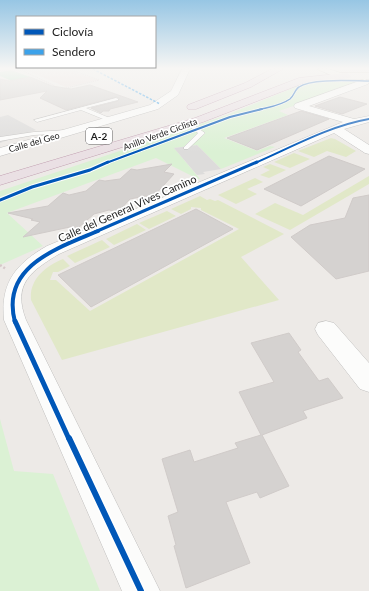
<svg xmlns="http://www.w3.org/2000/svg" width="369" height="591" viewBox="0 0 369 591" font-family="Lato,sans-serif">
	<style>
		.military { fill: #ebdddb }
		.grass { fill: #e1e8c8 }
		.park { fill: #dbf1d4 }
		.pitch { fill: #b5e2c3 }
		.parking { fill: #dddcdb }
		.building { fill: #d5d2d0; stroke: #d0cbc9 }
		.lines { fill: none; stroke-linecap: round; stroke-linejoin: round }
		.lane-casing { stroke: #c0bfbe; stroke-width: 1 }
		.street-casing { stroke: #c0bfbe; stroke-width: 1 }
		.secondary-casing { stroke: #979380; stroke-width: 1 }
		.highway-casing { stroke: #c19fb1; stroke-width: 1 }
		.path-far1 { stroke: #d6c8c9; stroke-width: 1; stroke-dasharray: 1 1; stroke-linecap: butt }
		.path { stroke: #d6c8c9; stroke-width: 2.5; stroke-dasharray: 2 2; stroke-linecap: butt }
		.lane { fill: #fcfcfb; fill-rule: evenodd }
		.street { fill: #fcfcfb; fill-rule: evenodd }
		.secondary { fill: #f3f1eb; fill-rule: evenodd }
		.highway { fill: #eae0e4; fill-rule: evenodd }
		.quiet { stroke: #3da2ea; stroke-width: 1.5; stroke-dasharray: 2.5 1.5; stroke-linecap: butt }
		.cycleway-far5-casing { stroke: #fff; stroke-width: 2.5 }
		.cycleway-far4-casing { stroke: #fff; stroke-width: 3.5 }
		.cycleway-far3-casing { stroke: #fff; stroke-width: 5 }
		.cycleway-far2-casing { stroke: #fff; stroke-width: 6 }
		.cycleway-far1-casing { stroke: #fff; stroke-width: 8 }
		.cycleway-casing { stroke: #fff; stroke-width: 9 }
		.cycleway-far5 { stroke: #0057b8; stroke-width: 1.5 }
		.cycleway-far4 { stroke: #0057b8; stroke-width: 2 }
		.cycleway-far3 { stroke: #0057b8; stroke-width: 3 }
		.cycleway-far2 { stroke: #0057b8; stroke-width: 4 }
		.cycleway-far1 { stroke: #0057b8; stroke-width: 5 }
		.cycleway { stroke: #0057b8; stroke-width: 6 }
		.labels { text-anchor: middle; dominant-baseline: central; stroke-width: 3.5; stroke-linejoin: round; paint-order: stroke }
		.far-street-label { font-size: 9px; fill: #1f1f1f; stroke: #fff }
		.shield { fill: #fff; stroke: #626262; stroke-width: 1 }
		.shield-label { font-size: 10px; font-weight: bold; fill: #1f1f1f }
		.street-label { font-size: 11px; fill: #1f1f1f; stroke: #fff }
	</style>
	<rect width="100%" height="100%" fill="#edeae7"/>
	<path class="military" d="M 23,69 L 66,69 L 97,80 L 66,87 Z"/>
	<path class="grass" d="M 331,138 L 335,139 L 356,151 L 346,157 L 327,151 L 314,157 L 298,151 Z
		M 294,153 L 310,159 L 290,168 L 274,162 Z
		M 270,164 L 286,170 L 269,178 L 260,175 L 270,170 L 263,167 Z
		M 369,176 L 369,184 L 290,230 L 255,214 L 275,203 L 303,215 Z
		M 255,178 L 263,182 L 247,189 L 257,194 L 236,204 L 218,195 Z
		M 200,196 L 207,200 L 210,199 L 215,201 L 218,200 L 284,234 L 241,257 L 279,300 L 62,360 L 31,300 C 29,279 46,266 63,259 L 70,266 L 58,272 L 53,272 L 50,280 L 56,280 L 90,311 L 239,229 L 201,210 L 201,208 L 191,207 L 191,209 L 181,214 L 171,209 Z
		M 167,211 L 176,216 L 149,229 L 139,223 Z
		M 137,224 L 146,230 L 114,245 L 106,239 Z
		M 102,240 L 110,247 L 75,263 L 67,256 Z"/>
	<path class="park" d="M 323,79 L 366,80 L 279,111 L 288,115 L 224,138 L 257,151 L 270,146 L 275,147 L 221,169 L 197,145 L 174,148 L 200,179 L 198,179 L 156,158 L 7,213 L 43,246 L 0,265 L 0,191 L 227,115 L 305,83 Z
		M 0,419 L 14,471 L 53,474 L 100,591 L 0,591 Z"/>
	<path class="pitch" d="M 11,70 L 30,77 L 12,81 L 0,76 L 0,72 Z"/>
	<path class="parking" d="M 8,115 L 36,130 L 0,143 L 0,117 Z
		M 197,145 L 221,169 L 203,172 L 205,174 L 197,175 L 174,148 Z"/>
	<path class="building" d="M 30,77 L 52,86 L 71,89 L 90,85 L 138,102 L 110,109 L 109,111 L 103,111 L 101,113 L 91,108 L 118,101 L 119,98 L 116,97 L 66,110 L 40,98 L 47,91 L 0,100 L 0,79 L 9,81 Z
		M 340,97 L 367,104 L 342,114 L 315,106 Z
		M 301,111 L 329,119 L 257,150 L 227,138 Z
		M 329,156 L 365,169 L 301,206 L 264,189 Z
		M 172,164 L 164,172 L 174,174 L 153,197 L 145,196 L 130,199 L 118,212 L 109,210 L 94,214 L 78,228 L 70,227 L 23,237 L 40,222 L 31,220 L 33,219 L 8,213 L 48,206 L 63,193 L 69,195 L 86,191 L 99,180 L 105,181 L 120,179 L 131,169 L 137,170 Z
		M 369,195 L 369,271 L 336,279 L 291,237 L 310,225 L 345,218 L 353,198 Z
		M 196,209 L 233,229 L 91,307 L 58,275 Z
		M 289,333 L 301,350 L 298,352 L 319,381 L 328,378 L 343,398 L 303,411 L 307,418 L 262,435 L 289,486 L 260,498 L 257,492 L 226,502 L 250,563 L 186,588 L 174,546 L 176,545 L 168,516 L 178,512 L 162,459 L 190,450 L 194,462 L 238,448 L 235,443 L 261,435 L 239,392 L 274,382 L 251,343 Z"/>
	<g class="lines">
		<defs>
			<path id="lane" d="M 116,98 L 118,99 L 118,100 L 86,108 L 112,119 L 112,121 L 108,121 L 81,110 L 37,122 L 34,120 Z
				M 191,126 L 195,126 L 205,133 L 188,149 L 184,149 L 184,147 L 198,133 L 191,128 Z
				M 69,130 L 71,131 L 71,133 L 34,135 L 0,141 L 0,137 L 34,132 Z"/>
			<path id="street" d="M 182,69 L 190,69 L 178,95 L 158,109 L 0,156 L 0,148 L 150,105 L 171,91 Z
				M 365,79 L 369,82 L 368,84 L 309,106 L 354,119 L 369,116 L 369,122 L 344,129 L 369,145 L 369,154 L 365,153 L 334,133 L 59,254 C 31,271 12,284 26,320 L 160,591 L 122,591 L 4,320 C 0,282 17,263 47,246 L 343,122 L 295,108 L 294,106 L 295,104 Z
				M 326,321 L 334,323 L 369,363 L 369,392 L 360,389 L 318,335 L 315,329 L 318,323 Z"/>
			<path id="secondary" d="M 317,69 L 329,69 L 341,73 L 369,73 L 369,79 L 340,79 Z"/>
			<path id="highway" d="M 272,69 L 283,69 L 251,87 L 196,109 L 188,109 L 187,107 L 188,105 L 245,83 Z
				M 347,73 L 351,76 L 350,78 L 304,83 L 203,122 L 0,185 L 0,176 L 195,118 L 299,78 Z"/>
		</defs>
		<use href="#lane" class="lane-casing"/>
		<use href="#street" class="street-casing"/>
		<use href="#secondary" class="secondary-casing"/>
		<use href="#highway" class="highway-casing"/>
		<path class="path-far1" d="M 19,69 L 55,86
			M 0,81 L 9,80
			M 62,89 L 99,80 L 69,69"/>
		<path class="path" d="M 0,265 L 6,269"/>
		<use href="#lane" class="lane"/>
		<use href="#street" class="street"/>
		<use href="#secondary" class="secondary"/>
		<use href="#highway" class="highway"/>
		<path class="quiet" d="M 93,69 L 160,104"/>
		<defs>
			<path id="cycleway-far5" d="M 258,110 C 269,107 280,106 290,99 C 294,96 295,89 299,87 C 311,78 354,81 369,81"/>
			<path id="cycleway-far4" d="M 106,163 L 230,117 L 262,109
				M 255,163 C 292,147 329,126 369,119"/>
			<path id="cycleway-far3" d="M 0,200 L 32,187 L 90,170 L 108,162
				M 95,232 L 257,162"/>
			<path id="cycleway-far2" d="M 15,322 C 0,266 58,248 98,231"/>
			<path id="cycleway-far1" d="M 15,321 L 69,439"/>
			<path id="cycleway" d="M 69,438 L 141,591"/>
		</defs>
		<use href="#cycleway-far5" class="cycleway-far5-casing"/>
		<use href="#cycleway-far4" class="cycleway-far4-casing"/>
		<use href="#cycleway-far3" class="cycleway-far3-casing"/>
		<use href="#cycleway-far2" class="cycleway-far2-casing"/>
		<use href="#cycleway-far1" class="cycleway-far1-casing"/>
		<use href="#cycleway" class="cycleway-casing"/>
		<use href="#cycleway-far5" class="cycleway-far5"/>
		<use href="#cycleway-far4" class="cycleway-far4"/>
		<use href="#cycleway-far3" class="cycleway-far3"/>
		<use href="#cycleway-far2" class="cycleway-far2"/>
		<use href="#cycleway-far1" class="cycleway-far1"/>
		<use href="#cycleway" class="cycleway"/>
	</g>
	<linearGradient id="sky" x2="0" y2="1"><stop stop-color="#97c6e4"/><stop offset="0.45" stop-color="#f7f6f4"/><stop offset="1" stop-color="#f7f6f4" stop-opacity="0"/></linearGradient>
	<rect width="369" height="152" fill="url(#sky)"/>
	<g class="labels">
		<g class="far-street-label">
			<text transform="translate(160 134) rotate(-20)">Anillo Verde Ciclista</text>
			<text transform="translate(34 142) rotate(-16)">Calle del Geo</text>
		</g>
		<rect class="shield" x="86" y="128" width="26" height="16" rx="3"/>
		<g class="shield-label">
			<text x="99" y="136">A-2</text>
		</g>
		<g class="street-label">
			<text transform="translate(127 208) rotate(-24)">Calle del General Vives Camino</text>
		</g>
	</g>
	<rect x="16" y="16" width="140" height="52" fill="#ffffff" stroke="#a5a5a5"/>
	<rect x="24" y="29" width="20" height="6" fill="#0057b8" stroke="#a5a5a5"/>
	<text x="52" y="36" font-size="12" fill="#1f1f1f">Ciclovía</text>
	<rect x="24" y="49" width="20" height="6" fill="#3da2ea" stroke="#a5a5a5"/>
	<text x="52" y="56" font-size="12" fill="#1f1f1f">Sendero</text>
</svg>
